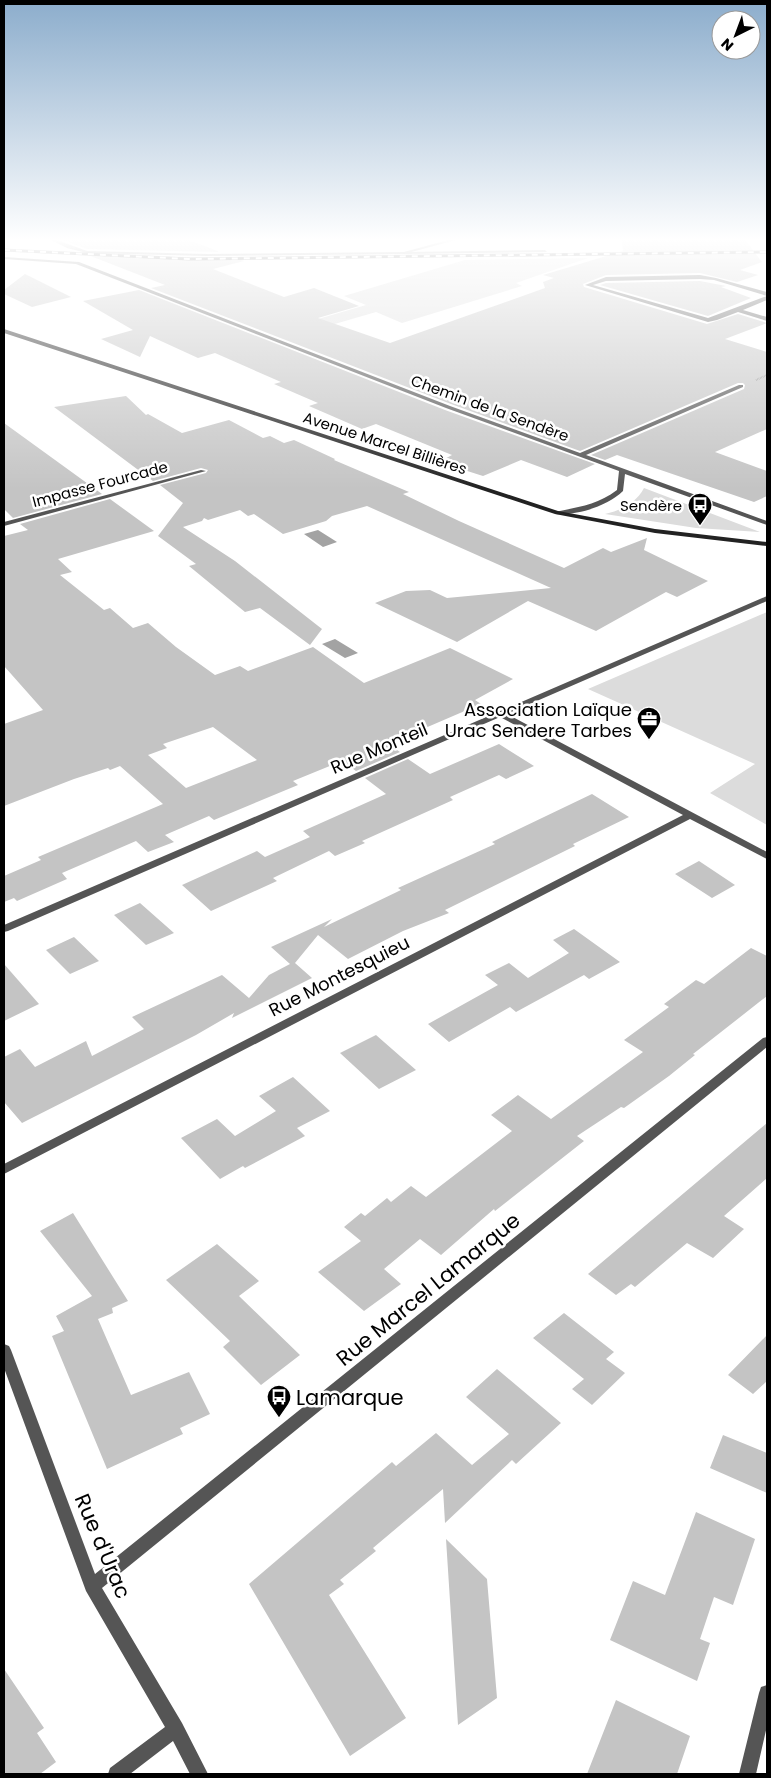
<svg xmlns="http://www.w3.org/2000/svg" width="771" height="1778" viewBox="0 0 771 1778" font-family="Poppins,sans-serif">
	<style>
		.green { fill: #dcdcdc }
		.water { fill: #a3a3a3 }
		.building { fill: #c4c4c4; fill-rule: evenodd }
		.lines { fill: none; stroke-linecap: round; stroke-linejoin: round }
		.path { stroke: #777; stroke-width: 2; stroke-dasharray: 0.5 1; stroke-linecap: butt }
		.lane { fill: #555; fill-rule: evenodd }
		.street { fill: #555; fill-rule: evenodd }
		.secondary { fill: #222; fill-rule: evenodd }
		.rail-casing { stroke: #000; stroke-width: 3 }
		.rail { stroke: #fff; stroke-width: 2; stroke-dasharray: 6; stroke-linecap: butt }
		.labels { text-anchor: middle; dominant-baseline: central; stroke-width: 5; stroke-linejoin: round; paint-order: stroke }
		.far-street-label { font-size: 15px; fill: #000; stroke: #fff }
		.far-poi-label { font-size: 15px; fill: #000; stroke: #fff; text-anchor: end }
		.poi-label { font-size: 18px; fill: #000; stroke: #fff; text-anchor: end }
		.street-label { font-size: 18px; fill: #000; stroke: #fff }
		.near-street-label { font-size: 21px; fill: #000; stroke: #fff }
		.near-poi-label { font-size: 21px; fill: #000; stroke: #fff; text-anchor: start }
	</style>
	<rect width="100%" height="100%" fill="#fff"/>
	<path class="green" d="M 588,258 L 516,283 L 522,286 L 402,323 L 376,312 L 290,337 L 277,331 L 366,305 L 344,296 L 465,260 Z
		M 644,488 L 760,532 L 696,528 L 605,514 C 622,510 636,503 644,488 Z
		M 767,612 L 767,825 L 710,793 L 755,764 L 588,689 Z"/>
	<path class="water" d="M 318,530 L 337,542 L 323,547 L 304,534 Z
		M 335,639 L 358,653 L 345,658 L 322,644 Z"/>
	<path class="building" d="M 63,240 L 189,240 L 220,252 L 87,249 Z
		M 622,240 L 745,240 L 762,262 L 740,270 L 758,275 L 737,282 L 700,273 L 606,275 L 583,284 L 584,287 L 707,324 L 738,314 L 767,323 L 725,339 L 767,352 L 767,429 L 715,452 L 767,471 L 767,496 L 754,502 L 617,455 L 605,460 L 591,455 L 744,389 L 745,385 L 743,383 L 738,383 L 580,451 L 451,404 L 151,288 L 165,285 L 88,255 L 235,258 L 244,261 L 213,269 L 284,297 L 314,288 L 359,306 L 318,318 L 390,343 L 545,288 L 543,282 L 554,278 L 543,275 L 623,251 Z
		M 25,274 L 71,297 L 32,307 L 4,294 L 4,290 Z
		M 700,281 L 726,286 L 721,287 L 751,298 L 708,316 L 600,285 L 606,283 Z
		M 139,290 L 445,410 L 595,464 L 567,477 L 521,460 L 483,476 L 439,462 L 452,455 L 376,424 L 362,429 L 309,406 L 318,403 L 274,384 L 281,382 L 215,353 L 198,358 L 150,336 L 140,357 L 101,339 L 133,330 L 83,301 Z
		M 126,396 L 146,415 L 148,414 L 182,433 L 229,420 L 263,438 L 270,436 L 284,443 L 294,440 L 335,459 L 334,460 L 409,492 L 403,494 L 459,521 L 564,568 L 603,548 L 611,552 L 647,538 L 644,550 L 708,581 L 677,597 L 666,592 L 596,631 L 528,601 L 457,642 L 375,603 L 406,591 L 430,590 L 447,598 L 551,588 L 367,506 L 332,516 L 326,521 L 283,534 L 254,514 L 248,516 L 240,510 L 208,520 L 204,518 L 202,521 L 183,527 L 235,561 L 322,629 L 310,645 L 260,608 L 245,612 L 189,566 L 196,564 L 158,536 L 183,503 L 160,485 L 206,473 L 208,470 L 201,468 L 153,481 L 54,407 Z
		M 4,423 L 102,494 L 13,518 L 4,509 Z
		M 110,499 L 154,531 L 58,559 L 72,572 L 60,575 L 104,610 L 110,608 L 133,628 L 148,623 L 176,647 L 215,675 L 240,666 L 248,671 L 313,647 L 364,683 L 450,648 L 513,679 L 475,700 L 481,704 L 388,744 L 400,752 L 356,771 L 342,761 L 293,781 L 298,785 L 214,820 L 209,816 L 165,835 L 174,842 L 148,852 L 136,841 L 62,873 L 67,879 L 17,901 L 14,898 L 4,902 L 4,876 L 41,860 L 38,857 L 163,804 L 120,766 L 110,770 L 108,768 L 74,779 L 4,806 L 4,724 L 43,710 L 4,666 L 4,536 L 28,530 L 20,524 ZM 213,727 L 257,760 L 186,788 L 148,755 L 167,748 L 163,744 Z
		M 499,744 L 534,766 L 506,779 L 499,775 L 450,797 L 453,800 L 362,841 L 365,843 L 335,856 L 329,851 L 273,878 L 277,881 L 211,911 L 182,885 L 257,851 L 265,857 L 310,837 L 303,831 L 386,794 L 365,778 L 408,759 L 430,774 Z
		M 592,794 L 629,817 L 573,844 L 575,846 L 445,910 L 449,913 L 403,931 L 348,959 L 318,935 L 295,963 L 312,978 L 232,1018 L 234,1013 L 196,1035 L 22,1123 L 4,1102 L 4,1057 L 20,1049 L 35,1067 L 86,1041 L 92,1056 L 144,1029 L 132,1017 L 222,975 L 249,998 L 269,975 L 290,964 L 271,947 L 332,919 L 324,927 L 401,890 L 398,888 L 495,844 L 492,842 Z
		M 699,861 L 735,885 L 712,898 L 675,874 Z
		M 140,903 L 174,933 L 146,945 L 114,915 Z
		M 574,929 L 620,962 L 589,979 L 584,975 L 516,1012 L 510,1007 L 449,1042 L 428,1024 L 498,985 L 485,975 L 509,963 L 528,978 L 569,953 L 553,940 Z
		M 74,937 L 99,961 L 70,974 L 46,950 Z
		M 751,948 L 767,956 L 767,996 L 693,1054 L 695,1055 L 669,1076 L 624,1108 L 621,1107 L 577,1136 L 584,1141 L 495,1211 L 494,1209 L 441,1255 L 420,1239 L 384,1269 L 401,1284 L 364,1311 L 318,1272 L 361,1241 L 344,1227 L 361,1213 L 365,1216 L 387,1198 L 391,1202 L 411,1186 L 426,1197 L 512,1131 L 491,1115 L 518,1095 L 551,1119 L 643,1052 L 624,1040 L 669,1007 L 664,1004 L 696,980 L 704,984 Z
		M 4,964 L 39,1004 L 4,1021 Z
		M 376,1035 L 416,1070 L 379,1089 L 340,1053 Z
		M 293,1077 L 330,1111 L 297,1128 L 305,1136 L 245,1168 L 243,1166 L 220,1179 L 181,1138 L 217,1119 L 235,1136 L 276,1111 L 259,1096 Z
		M 767,1123 L 767,1178 L 724,1216 L 744,1229 L 713,1258 L 687,1243 L 635,1287 L 631,1284 L 616,1295 L 588,1274 Z
		M 73,1213 L 128,1301 L 112,1308 L 113,1313 L 98,1319 L 131,1395 L 189,1372 L 210,1414 L 180,1428 L 183,1434 L 107,1469 L 52,1336 L 64,1331 L 56,1316 L 92,1296 L 40,1231 Z
		M 217,1244 L 259,1281 L 239,1296 L 300,1355 L 261,1385 L 223,1347 L 230,1341 L 166,1280 Z
		M 564,1313 L 614,1352 L 606,1359 L 625,1373 L 592,1405 L 572,1389 L 584,1379 L 533,1338 Z
		M 767,1335 L 767,1381 L 753,1394 L 728,1375 Z
		M 497,1369 L 561,1423 L 516,1464 L 512,1460 L 445,1523 L 443,1489 L 373,1548 L 376,1551 L 340,1580 L 344,1584 L 329,1595 L 406,1718 L 350,1756 L 249,1584 L 392,1462 L 396,1466 L 436,1433 L 472,1465 L 509,1434 L 466,1397 Z
		M 723,1435 L 767,1453 L 767,1493 L 710,1468 Z
		M 696,1512 L 755,1539 L 733,1605 L 714,1597 L 700,1639 L 710,1643 L 697,1681 L 610,1640 L 633,1581 L 665,1595 Z
		M 446,1539 L 487,1579 L 497,1698 L 458,1725 Z
		M 4,1669 L 44,1728 L 37,1733 L 56,1762 L 40,1774 L 4,1774 Z
		M 616,1700 L 690,1736 L 677,1774 L 587,1774 Z"/>
	<g class="lines">
		<path class="path" d="M 756,380 L 767,375"/>
		<path class="lane" d="M 545,250 L 547,252 L 404,254 L 402,253 L 404,252 Z"/>
		<path class="street" d="M 51,240 L 57,240 L 87,251 L 207,254 L 404,252 L 448,240 L 456,240 L 404,254 L 207,256 L 87,253 L 67,248 Z
			M 4,257 L 79,262 L 450,406 L 580,453 L 739,385 L 743,385 L 743,387 L 586,455 L 767,521 L 767,525 L 625,474 L 623,491 C 608,506 576,516 555,514 L 555,512 C 578,507 597,505 617,490 L 619,471 L 446,408 L 76,264 L 4,259 Z
			M 700,275 L 716,278 L 767,292 L 767,296 L 714,280 L 700,279 L 606,281 L 593,285 L 708,318 L 767,296 L 767,300 L 743,310 L 767,317 L 767,321 L 738,312 L 717,320 L 708,322 L 585,285 L 606,277 Z
			M 201,470 L 206,471 L 4,526 L 4,522 Z
			M 767,596 L 767,601 L 507,714 L 767,852 L 767,859 L 690,819 L 4,1174 L 4,1164 L 683,815 L 500,717 L 8,931 L 4,932 L 4,925 Z
			M 767,1037 L 767,1047 L 102,1588 L 182,1723 L 208,1774 L 190,1774 L 173,1741 L 130,1774 L 108,1774 L 110,1768 L 165,1727 L 86,1591 L 4,1368 L 4,1344 L 9,1346 L 11,1350 L 95,1574 L 763,1038 Z
			M 767,1685 L 767,1726 L 756,1774 L 739,1774 L 759,1693 L 761,1687 Z"/>
		<path class="secondary" d="M 4,329 L 558,511 L 655,529 L 767,542 L 767,546 L 655,533 L 555,514 L 4,333 Z"/>
		<defs>
			<path id="rail" d="M 4,250 L 189,259 L 767,252"/>
		</defs>
		<use href="#rail" class="rail-casing"/>
		<use href="#rail" class="rail"/>
	</g>
	<linearGradient id="sky" x2="0" y2="1"><stop stop-color="#8cadcc"/><stop offset="0.49" stop-color="#fff"/><stop offset="1" stop-color="#fff" stop-opacity="0"/></linearGradient>
	<rect width="771" height="489" fill="url(#sky)"/>
	<defs>
		<symbol id="bus-pin" viewBox="-11 -11 22 30"><path d="M0 17L-7.5 6A9.5 9.5 0 1 1 7.5 6Z" fill="#000" stroke="#fff"/><path d="M-5-6H5V4H4V6H2V4H-2V6H-4V4H-5ZM-3.5-4V0h7V-4ZM-3.5 1.2v1.5H-2V1.2ZM2 1.2v1.5H3.5V1.2Z" fill="#fff"/></symbol>
		<symbol id="office-pin" viewBox="-11 -11 22 30"><path d="M0 17L-7.5 6A9.5 9.5 0 1 1 7.5 6Z" fill="#000" stroke="#fff"/><path d="M-6-3h4V-5.5h4V-3h4V5H-6ZM-1-4.5V-3h2v-1.5ZM-6 0V1H6V0Z" fill="#fff"/></symbol>
	</defs>
	<g fill-rule="evenodd">
		<use href="#bus-pin" x="686" y="491" width="28" height="38"/>
		<use href="#office-pin" x="635" y="705" width="28" height="38"/>
		<use href="#bus-pin" x="265" y="1383" width="28" height="38"/>
	</g>
	<g class="labels">
		<g class="far-street-label">
			<text transform="translate(490 408) rotate(20)">Chemin de la Sendère</text>
			<text transform="translate(385 443) rotate(18)">Avenue Marcel Billières</text>
			<text transform="translate(100 484) rotate(-15)">Impasse Fourcade</text>
		</g>
		<g class="far-poi-label">
			<text x="682" y="505">Sendère</text>
		</g>
		<g class="poi-label">
			<text x="632" y="709">Association Laïque<tspan x="632" dy="21">Urac Sendere Tarbes</tspan></text>
		</g>
		<g class="street-label">
			<text transform="translate(379 748) rotate(-23)">Rue Monteil</text>
			<text transform="translate(339 976) rotate(-27)">Rue Montesquieu</text>
		</g>
		<g class="near-street-label">
			<text transform="translate(428 1289) rotate(-39)">Rue Marcel Lamarque</text>
			<text transform="translate(103 1546) rotate(67)">Rue d'Urac</text>
		</g>
		<g class="near-poi-label">
			<text x="296" y="1397">Lamarque</text>
		</g>
	</g>
	<rect width="771" height="1778" fill="none" stroke="#000000" stroke-width="10"/>
	<g transform="translate(736 35) rotate(222)"><circle r="24" fill="#ffffff" stroke="#999999"/>
	<path d="M0-4L9 19L0 12L-9 19Z" fill="#000000"/>
	<text y="-8" font-size="14" font-weight="bold" text-anchor="middle" fill="#000000">N</text>
	</g>
</svg>
